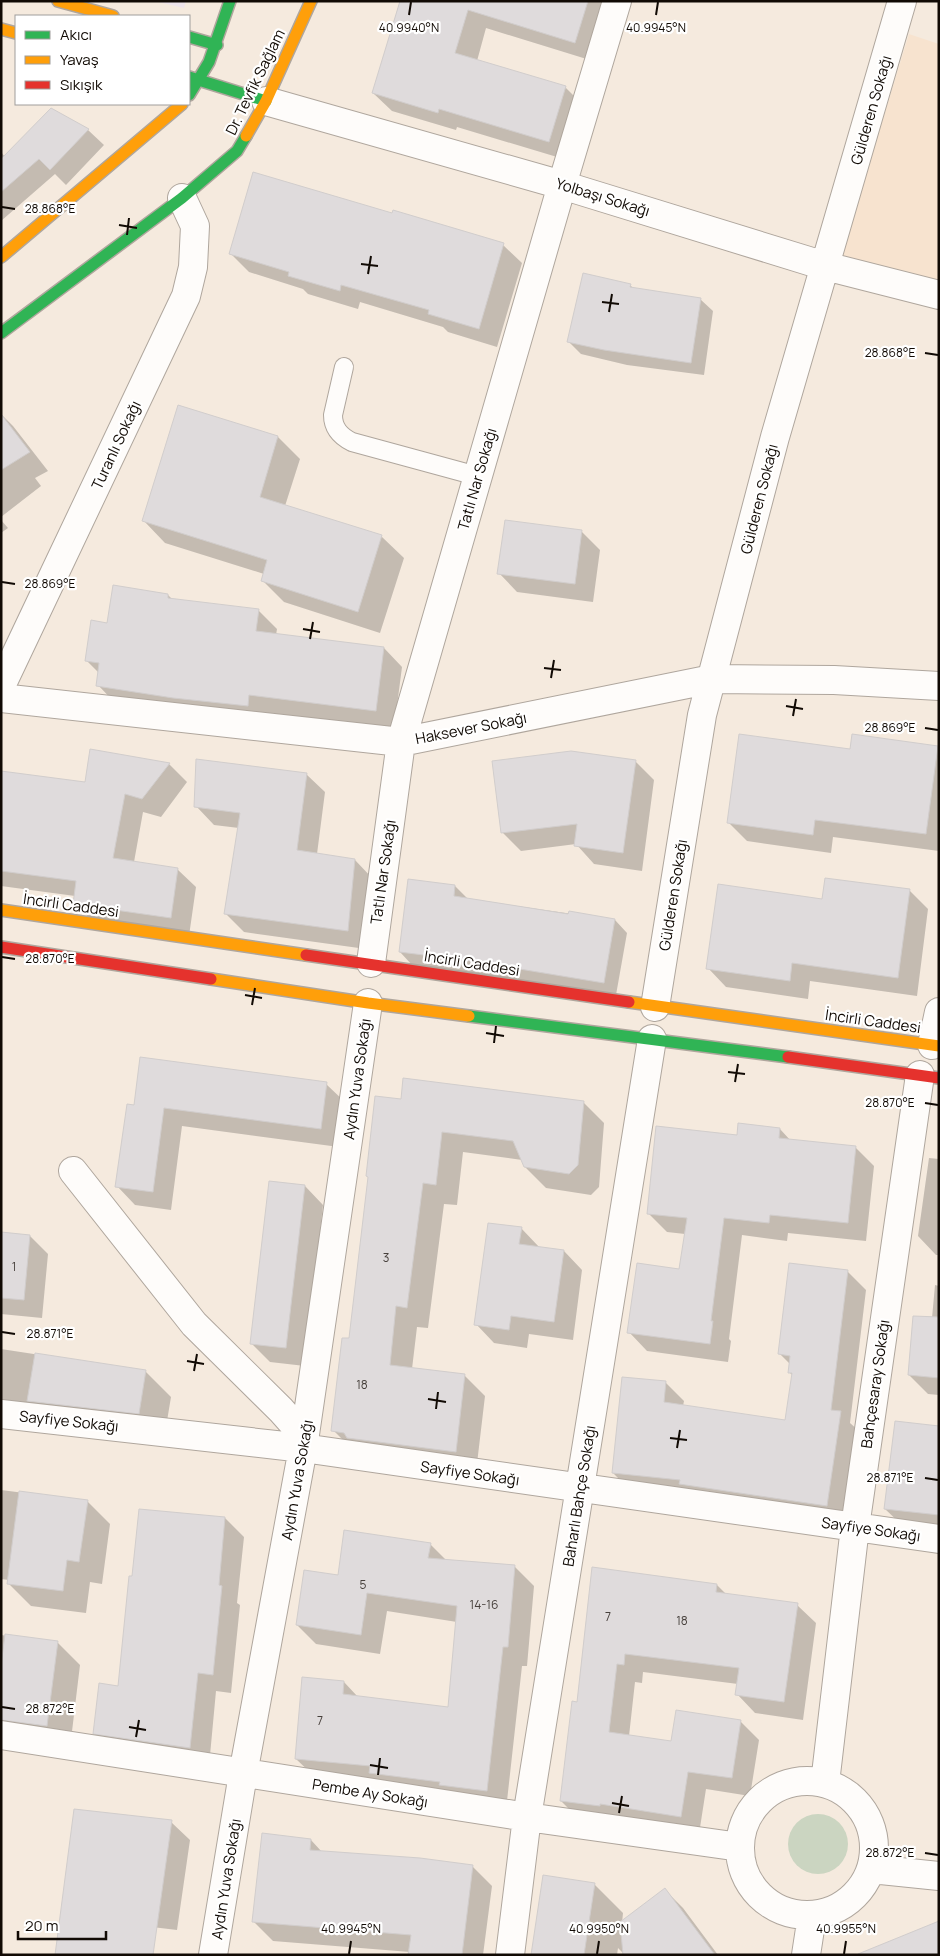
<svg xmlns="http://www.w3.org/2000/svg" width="940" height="1956" viewBox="0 0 940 1956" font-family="Manrope,sans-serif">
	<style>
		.built { fill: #f7e3cf }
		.medical { fill: #eee4eb }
		.green { fill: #cbd5c1 }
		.shadow { fill: #0003 }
		.building { fill: #dfdbdc; stroke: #d1cdcc }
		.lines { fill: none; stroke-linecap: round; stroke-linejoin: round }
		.lane-casing { stroke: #afa69d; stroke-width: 20 }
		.street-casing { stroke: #afa69d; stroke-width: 30 }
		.fast-casing { stroke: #afa69d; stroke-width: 14 }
		.slow-casing { stroke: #afa69d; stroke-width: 14 }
		.jam-casing { stroke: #afa69d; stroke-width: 14 }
		.lane { stroke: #fefcfa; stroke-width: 18 }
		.street { stroke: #fefcfa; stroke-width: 28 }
		.fast { stroke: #30b455; stroke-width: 11 }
		.slow { stroke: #ff9f0a; stroke-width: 11 }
		.jam { stroke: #e5322d; stroke-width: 11 }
		.ticks { fill: none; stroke: #110a04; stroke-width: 2 }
		.labels { text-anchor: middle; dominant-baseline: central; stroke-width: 4.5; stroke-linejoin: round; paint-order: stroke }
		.number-label { font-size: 12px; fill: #47403c }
		.street-label { font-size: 15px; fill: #110a04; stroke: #fff }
		.ticks-label { font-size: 12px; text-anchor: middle; fill: #110a04; stroke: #fff; stroke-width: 4.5; stroke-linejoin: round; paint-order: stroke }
	</style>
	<rect width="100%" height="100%" fill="#f5eade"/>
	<path class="built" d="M 909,34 L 939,44 L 939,284 L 841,256 Z"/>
	<path class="medical" d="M 154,1 L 186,1 L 184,8 Z"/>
	<path class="green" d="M788 1844a30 30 0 1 1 60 0a30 30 0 1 1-60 0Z"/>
	<path class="shadow" d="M 400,1 L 610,1 L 593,61 L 486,28 L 477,61 L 565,87 L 583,105 L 567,160 L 457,127 L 456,130 L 392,111 L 373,93 Z
		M 51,109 L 88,130 L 104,145 L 66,185 L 55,174 L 1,221 L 1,152 L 5,157 Z
		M 503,245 L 522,263 L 497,347 L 448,332 L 443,327 L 360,302 L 358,309 L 308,294 L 303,289 L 249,272 L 230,253 Z
		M 630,285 L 634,289 L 700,299 L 713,311 L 704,375 L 627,365 L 581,354 L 568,341 Z
		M 179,406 L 278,437 L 300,459 L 285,506 L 382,537 L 404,558 L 380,633 L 284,602 L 262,580 L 264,574 L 165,543 L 144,521 Z
		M 1,414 L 13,426 L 48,471 L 35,478 L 41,486 L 1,517 Z
		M 1,520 L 8,528 L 1,533 Z
		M 582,532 L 600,550 L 593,602 L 517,592 L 499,573 Z
		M 168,595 L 173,600 L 258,610 L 277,629 L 276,635 L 384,648 L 402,667 L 394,729 L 267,713 L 266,724 L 116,704 L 98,685 L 99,673 L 86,660 L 108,624 Z
		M 938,747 L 939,851 L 833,837 L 831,853 L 747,841 L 728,822 L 851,751 Z
		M 635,761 L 654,780 L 642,871 L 594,864 L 576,844 L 521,851 L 502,832 Z
		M 169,764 L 187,782 L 161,817 L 143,812 L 134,862 L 177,869 L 196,887 L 189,936 L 93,922 L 75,903 L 75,896 L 1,886 L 1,772 L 86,784 Z
		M 306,774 L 325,792 L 317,854 L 355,860 L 373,879 L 366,949 L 244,932 L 226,914 L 239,828 L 214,825 L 196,806 Z
		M 826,879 L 910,891 L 928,909 L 917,996 L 810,981 L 808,999 L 726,987 L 708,968 L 823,900 Z
		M 455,886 L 468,899 L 615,920 L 627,933 L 616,995 L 412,965 L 400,952 Z
		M 326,1084 L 345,1102 L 339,1147 L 182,1126 L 171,1210 L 135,1205 L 117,1186 L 135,1107 Z
		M 402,1100 L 583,1102 L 604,1123 L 599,1187 L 591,1195 L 546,1188 L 525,1167 L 522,1160 L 463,1152 L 457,1205 L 444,1204 L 428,1328 L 417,1327 L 412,1369 L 464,1375 L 485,1396 L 476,1472 L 354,1451 L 333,1430 L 350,1339 Z
		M 780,1129 L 791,1141 L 855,1147 L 874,1166 L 866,1241 L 788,1233 L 787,1241 L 742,1235 L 729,1339 L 731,1341 L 728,1362 L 647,1351 L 629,1332 L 680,1270 L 685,1234 L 667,1232 L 648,1213 L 738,1136 Z
		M 929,1158 L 939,1159 L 939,1255 L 936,1255 L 918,1236 Z
		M 305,1186 L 323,1205 L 305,1366 L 270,1362 L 252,1344 Z
		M 521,1228 L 540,1248 L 564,1251 L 582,1270 L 573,1340 L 529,1334 L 527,1348 L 494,1343 L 476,1324 Z
		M 1,1233 L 30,1236 L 48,1254 L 42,1318 L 1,1314 Z
		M 847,1271 L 866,1290 L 850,1423 L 859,1431 L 845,1524 L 632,1492 L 613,1473 L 665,1382 L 684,1401 L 683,1406 L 786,1421 L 793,1376 L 789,1372 L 790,1364 L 780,1354 Z
		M 935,1285 L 939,1286 L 939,1395 L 928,1394 L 909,1375 L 932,1318 Z
		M 1,1349 L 145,1371 L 171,1397 L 164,1439 L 1,1426 Z
		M 939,1427 L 939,1531 L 904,1527 L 885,1509 Z
		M 1,1490 L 87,1501 L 110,1524 L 102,1584 L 90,1582 L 86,1613 L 31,1606 L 8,1583 L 9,1580 L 1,1579 Z
		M 140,1511 L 225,1518 L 244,1537 L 237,1603 L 240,1605 L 231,1693 L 216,1691 L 209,1766 L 113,1752 L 94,1733 L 119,1687 L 134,1578 Z
		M 430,1544 L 447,1561 L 515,1567 L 534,1586 L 527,1666 L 522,1666 L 506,1810 L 316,1778 L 296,1759 L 344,1682 L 358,1697 L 449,1708 L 457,1622 L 387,1611 L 380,1654 L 316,1644 L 297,1625 L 339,1576 Z
		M 593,1568 L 717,1585 L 726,1594 L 797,1605 L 816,1623 L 803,1720 L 755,1713 L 737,1694 L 738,1684 L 643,1672 L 642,1683 L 635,1682 L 629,1736 L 672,1743 L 740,1721 L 759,1740 L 750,1796 L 706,1789 L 699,1834 L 580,1820 L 561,1801 L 578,1703 Z
		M 1,1635 L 58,1643 L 80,1665 L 70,1748 L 1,1740 Z
		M 171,1822 L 190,1840 L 177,1930 L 152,1927 L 149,1954 L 153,1955 L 57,1955 Z
		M 311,1840 L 322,1852 L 472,1866 L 492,1886 L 483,1955 L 410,1955 L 410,1952 L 273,1941 L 253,1921 Z
		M 594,1884 L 623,1913 L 622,1923 L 665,1890 L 683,1908 L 718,1955 L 625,1955 L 618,1948 L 617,1955 L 532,1955 Z"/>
	<path class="building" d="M 400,1 L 588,1 L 575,43 L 468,10 L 455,53 L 566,86 L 549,142 L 439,109 L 438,113 L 372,93 Z
		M 51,108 L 89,129 L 50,170 L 39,159 L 1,192 L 1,159 Z
		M 253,172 L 392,213 L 393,210 L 504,243 L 479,329 L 428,314 L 429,310 L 341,285 L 340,291 L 288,276 L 289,272 L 229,254 Z
		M 583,273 L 631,284 L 630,287 L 701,298 L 691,363 L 604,350 L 567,342 Z
		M 178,405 L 278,436 L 260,497 L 382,535 L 358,612 L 261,581 L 267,560 L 142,521 Z
		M 1,414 L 30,452 L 1,470 Z
		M 505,520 L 582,530 L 575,584 L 497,574 Z
		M 113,585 L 168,594 L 168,598 L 259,609 L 256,631 L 384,647 L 376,711 L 249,695 L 248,706 L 173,698 L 96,686 L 99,663 L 85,661 L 91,620 L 107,623 Z
		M 739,734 L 850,749 L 852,734 L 938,746 L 926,834 L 815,820 L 813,835 L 727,823 Z
		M 90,749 L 170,763 L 142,799 L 125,794 L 113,858 L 178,868 L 171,918 L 73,904 L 76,881 L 1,871 L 1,771 L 85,782 Z
		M 571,751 L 636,760 L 623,853 L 574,846 L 577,824 L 501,833 L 492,761 Z
		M 196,759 L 307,773 L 297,850 L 355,859 L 348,931 L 224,914 L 240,813 L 194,807 Z
		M 825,878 L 910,889 L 898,978 L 792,963 L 790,981 L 706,969 L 718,884 L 822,899 Z
		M 408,879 L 455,885 L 454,896 L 568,914 L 569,911 L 615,919 L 604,983 L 465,960 L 399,952 Z
		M 140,1057 L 327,1082 L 321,1129 L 164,1108 L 153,1192 L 115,1187 L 127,1104 L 134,1105 Z
		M 403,1078 L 584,1101 L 578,1165 L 569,1174 L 524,1167 L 513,1141 L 442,1132 L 436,1185 L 423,1183 L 407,1308 L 396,1306 L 390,1365 L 465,1374 L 456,1452 L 347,1438 L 344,1433 L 331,1431 L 342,1338 L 349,1338 L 368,1177 L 366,1176 L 375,1096 L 401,1099 Z
		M 738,1123 L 780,1128 L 779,1138 L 856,1146 L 848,1223 L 770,1215 L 769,1223 L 724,1218 L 711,1321 L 713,1321 L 710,1344 L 627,1333 L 637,1263 L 679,1269 L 687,1218 L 647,1214 L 656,1126 L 737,1135 Z
		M 269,1181 L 305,1185 L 286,1348 L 250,1344 Z
		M 488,1223 L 522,1227 L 519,1244 L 564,1250 L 554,1322 L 511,1316 L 509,1330 L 474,1325 Z
		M 1,1232 L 30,1235 L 24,1300 L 1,1298 Z
		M 789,1263 L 848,1270 L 831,1410 L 841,1411 L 827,1506 L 679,1484 L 680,1480 L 612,1473 L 622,1377 L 666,1381 L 664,1402 L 785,1420 L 792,1373 L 788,1373 L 790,1356 L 778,1354 Z
		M 913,1316 L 939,1317 L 939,1378 L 908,1375 Z
		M 35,1353 L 146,1370 L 139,1414 L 27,1401 Z
		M 895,1421 L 939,1426 L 939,1515 L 884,1509 Z
		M 19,1491 L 88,1500 L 79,1562 L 67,1560 L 63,1591 L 7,1584 Z
		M 139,1509 L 225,1517 L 219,1585 L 222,1586 L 213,1675 L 198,1673 L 190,1748 L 93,1734 L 99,1683 L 118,1686 L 129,1576 L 132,1576 Z
		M 344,1530 L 431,1543 L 428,1558 L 515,1565 L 508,1647 L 503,1647 L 487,1791 L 439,1785 L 440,1782 L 369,1773 L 370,1766 L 295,1759 L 302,1677 L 344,1681 L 343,1694 L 448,1707 L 457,1606 L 367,1593 L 361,1635 L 296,1625 L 304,1570 L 338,1575 Z
		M 592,1567 L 717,1584 L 716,1592 L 798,1603 L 784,1702 L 735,1695 L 739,1668 L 625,1654 L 624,1665 L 617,1664 L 609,1732 L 671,1741 L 676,1710 L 741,1720 L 732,1778 L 688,1772 L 681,1817 L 600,1804 L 600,1806 L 560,1801 L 572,1701 L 577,1702 Z
		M 5,1634 L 58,1641 L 47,1726 L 1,1720 L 1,1666 Z
		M 74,1809 L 172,1820 L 153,1955 L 55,1955 Z
		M 262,1833 L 311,1839 L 310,1850 L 420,1858 L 473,1865 L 462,1955 L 408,1955 L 411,1935 L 252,1922 Z
		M 543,1875 L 595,1883 L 584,1955 L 531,1955 Z
		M 665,1888 L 715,1955 L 623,1955 L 620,1922 Z
		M 939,1921 L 939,1955 L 858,1955 L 858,1954 Z"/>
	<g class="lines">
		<defs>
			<path id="lane" d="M 344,367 L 333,415 C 333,428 340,436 352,442 L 477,476"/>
			<path id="street" d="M 266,101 L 562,185 L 825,266 L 939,295
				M 1,686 L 186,296 L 193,267 L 195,226 L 182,198
				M 1,698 L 401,742 L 712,679 L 834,680 L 939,686
				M 371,963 L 401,742 L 562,185 L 617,1
				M 655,1007 L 702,715 L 775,437 L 902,1
				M 932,1045 L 939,1012
				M 73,1171 L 194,1324 L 281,1410 L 305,1437
				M 1,1414 L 303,1448 L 939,1539
				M 1,1735 L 527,1817 L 740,1847
				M740 1848a67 67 0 1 1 134 0a67 67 0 1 1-134 0Z
				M 825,1783 L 855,1527 L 920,1075
				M 871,1869 L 939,1876
				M 213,1955 L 243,1774 L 303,1448 L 368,1003
				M 510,1955 L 527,1817 L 652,1039
				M 806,1955 L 812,1916"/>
			<path id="fast" d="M 189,37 L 217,45
				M 189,77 L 266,101
				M 189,95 L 209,62 L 230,1
				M 1,333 L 182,198 L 237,151 L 246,136
				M 469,1016 L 788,1057"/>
			<path id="slow" d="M 58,1 L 113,16
				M 1,29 L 16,33
				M 246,136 L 266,101 L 311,1
				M 1,257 L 182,104
				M 1,910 L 306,955
				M 211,979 L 368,1003 L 469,1016
				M 629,1002 L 939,1046"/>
			<path id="jam" d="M 1,947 L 211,979
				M 306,955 L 629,1002
				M 788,1057 L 939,1078"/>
		</defs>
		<use href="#lane" class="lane-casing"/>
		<use href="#street" class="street-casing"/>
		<use href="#fast" class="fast-casing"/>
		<use href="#slow" class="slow-casing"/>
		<use href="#jam" class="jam-casing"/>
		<use href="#lane" class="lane"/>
		<use href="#street" class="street"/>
		<use href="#fast" class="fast"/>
		<use href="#slow" class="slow"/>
		<use href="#jam" class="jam"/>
	</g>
	<path class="ticks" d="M 409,15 L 411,2M 656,15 L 658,2M 2,207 L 15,209M 119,225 L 137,228M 127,235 L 129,218M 361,264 L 378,266M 368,274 L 371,256M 602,302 L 619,304M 609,312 L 612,294M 925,353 L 938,355M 2,582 L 15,584M 303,629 L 320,632M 310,639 L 313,622M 544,668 L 561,670M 551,678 L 554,660M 786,706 L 803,709M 793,716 L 796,699M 925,728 L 938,730M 2,957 L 15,959M 245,995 L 262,998M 252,1005 L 255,988M 486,1033 L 504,1036M 494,1043 L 496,1026M 728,1072 L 745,1074M 735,1082 L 738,1064M 925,1103 L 938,1105M 2,1332 L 15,1334M 187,1361 L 204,1364M 194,1371 L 197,1354M 428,1399 L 446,1402M 436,1409 L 438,1392M 670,1438 L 687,1440M 677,1448 L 680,1430M 925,1478 L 938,1480M 2,1707 L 15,1709M 129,1727 L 146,1730M 136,1737 L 139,1720M 370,1765 L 388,1768M 378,1775 L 380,1758M 612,1803 L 629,1806M 619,1813 L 622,1796M 925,1853 L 938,1855M 349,1954 L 351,1941M 597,1954 L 599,1941M 844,1954 L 846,1941"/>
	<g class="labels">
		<g class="number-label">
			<text x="386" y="1257">3</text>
			<text x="14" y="1266">1</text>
			<text x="362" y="1384">18</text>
			<text x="363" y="1584">5</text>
			<text x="484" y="1604">14-16</text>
			<text x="608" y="1616">7</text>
			<text x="682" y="1620">18</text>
			<text x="320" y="1720">7</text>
		</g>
		<g class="street-label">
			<text transform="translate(255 82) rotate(-64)">Dr. Tevfik Sağlam</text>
			<text transform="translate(871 110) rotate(-74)">Gülderen Sokağı</text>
			<text transform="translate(603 197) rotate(17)">Yolbaşı Sokağı</text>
			<text transform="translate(116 445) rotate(-65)">Turanlı Sokağı</text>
			<text transform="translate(477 479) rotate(-74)">Tatlı Nar Sokağı</text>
			<text transform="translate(759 499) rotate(-76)">Gülderen Sokağı</text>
			<text transform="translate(471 728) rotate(-11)">Haksever Sokağı</text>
			<text transform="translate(383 872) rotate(-82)">Tatlı Nar Sokağı</text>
			<text transform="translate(673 895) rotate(-81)">Gülderen Sokağı</text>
			<text transform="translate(71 905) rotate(8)">İncirli Caddesi</text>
			<text transform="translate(472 963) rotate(9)">İncirli Caddesi</text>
			<text transform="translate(873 1021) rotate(8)">İncirli Caddesi</text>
			<text transform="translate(357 1079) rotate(-82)">Aydın Yuva Sokağı</text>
			<text transform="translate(875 1384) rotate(-82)">Bahçesaray Sokağı</text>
			<text transform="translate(69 1421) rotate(6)">Sayfiye Sokağı</text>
			<text transform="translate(470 1473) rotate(8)">Sayfiye Sokağı</text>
			<text transform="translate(297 1480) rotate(-80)">Aydın Yuva Sokağı</text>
			<text transform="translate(579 1496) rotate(-81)">Baharlı Bahçe Sokağı</text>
			<text transform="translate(871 1529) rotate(8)">Sayfiye Sokağı</text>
			<text transform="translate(370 1793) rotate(9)">Pembe Ay Sokağı</text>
			<text transform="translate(226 1879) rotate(-81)">Aydın Yuva Sokağı</text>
		</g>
	</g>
	<g class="ticks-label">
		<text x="409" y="32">40.9940°N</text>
		<text x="656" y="32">40.9945°N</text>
		<text x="50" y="213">28.868°E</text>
		<text x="890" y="357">28.868°E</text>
		<text x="50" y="588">28.869°E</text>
		<text x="890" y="732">28.869°E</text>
		<text x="50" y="963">28.870°E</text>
		<text x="890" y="1107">28.870°E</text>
		<text x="50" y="1338">28.871°E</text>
		<text x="890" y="1482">28.871°E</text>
		<text x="50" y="1713">28.872°E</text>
		<text x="890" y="1857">28.872°E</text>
		<text x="351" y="1933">40.9945°N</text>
		<text x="599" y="1933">40.9950°N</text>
		<text x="846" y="1933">40.9955°N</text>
	</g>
	<rect width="940" height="1956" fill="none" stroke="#110a04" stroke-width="5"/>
	<rect x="15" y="15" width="175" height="90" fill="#ffffff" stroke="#a09d9b"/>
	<rect x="25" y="31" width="25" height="8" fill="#30b455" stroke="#a09d9b"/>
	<text x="60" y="40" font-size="15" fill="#110a04">Akıcı</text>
	<rect x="25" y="56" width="25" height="8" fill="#ff9f0a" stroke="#a09d9b"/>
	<text x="60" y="65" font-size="15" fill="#110a04">Yavaş</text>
	<rect x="25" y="81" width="25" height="8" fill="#e5322d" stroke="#a09d9b"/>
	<text x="60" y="90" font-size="15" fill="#110a04">Sıkışık</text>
	<path d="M18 1931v8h88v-8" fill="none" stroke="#110a04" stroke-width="2.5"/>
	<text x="25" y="1931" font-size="15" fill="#110a04" stroke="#ffffff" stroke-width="4" paint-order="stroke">20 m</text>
</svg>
